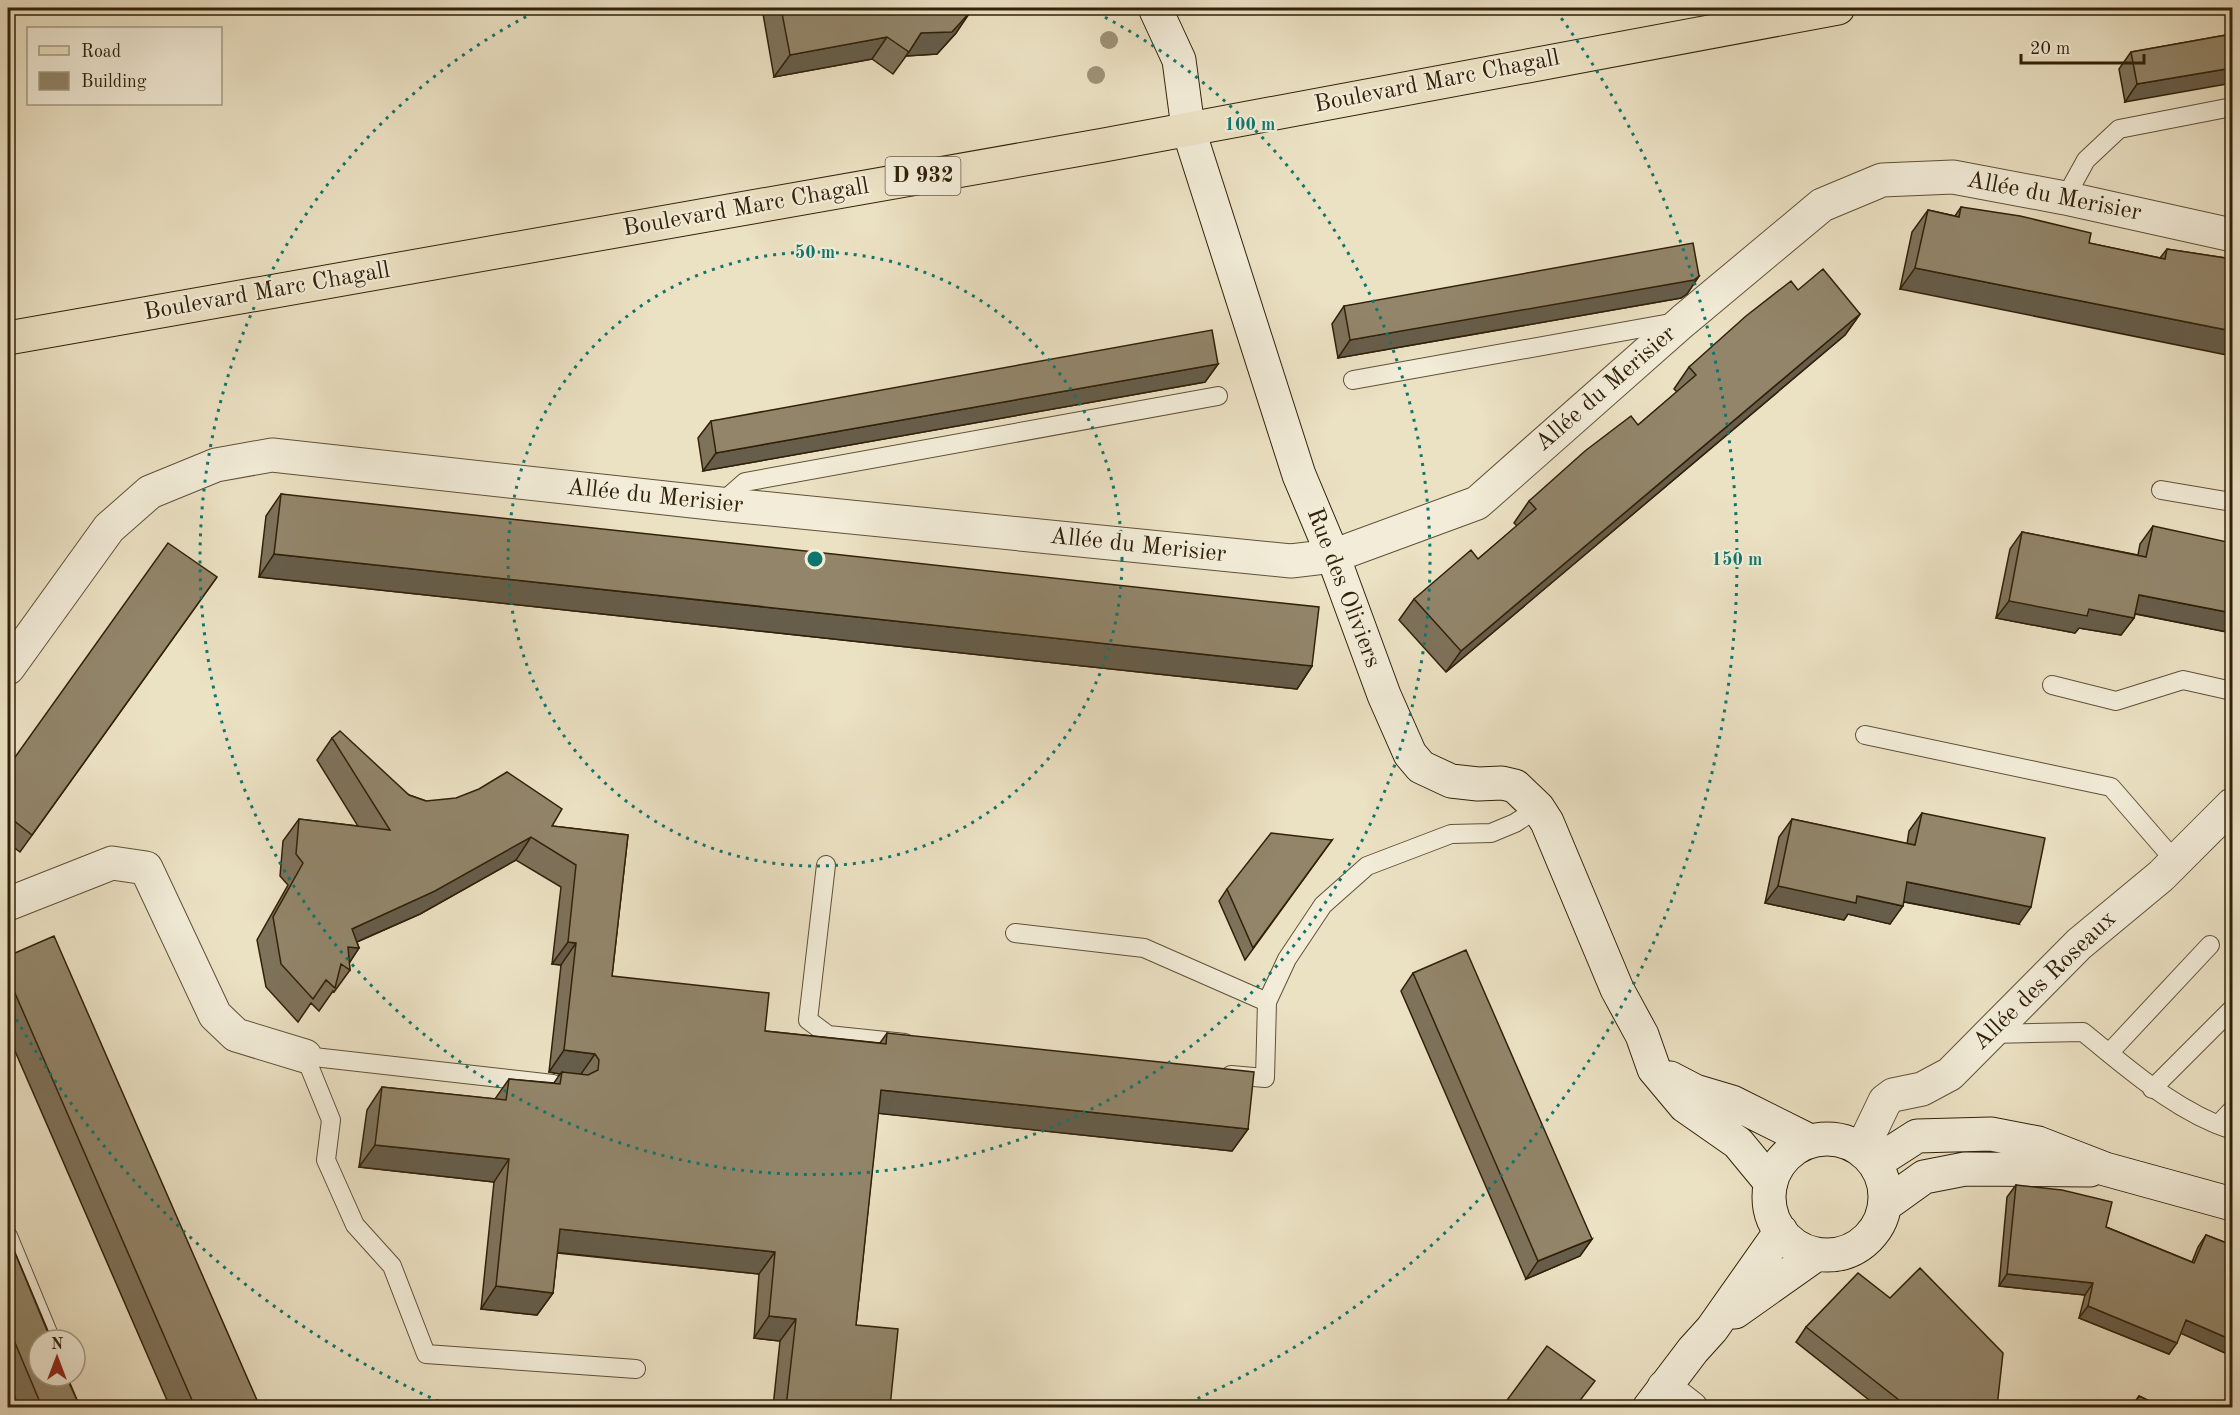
<svg xmlns="http://www.w3.org/2000/svg" width="2240" height="1415" viewBox="0 0 2240 1415" font-family="'Old Standard TT',serif">
	<style>
		.lines { fill: none; stroke-linecap: round; stroke-linejoin: round }
		.lane-casing { stroke: #605138; stroke-width: 20 }
		.street-casing { stroke: #605138; stroke-width: 35 }
		.secondary-casing { stroke: #312109; stroke-width: 35 }
		.primary-casing { stroke: #312109; stroke-width: 35 }
		.lane { stroke: #f2ecd8; stroke-width: 18 }
		.street { stroke: #f2ecd8; stroke-width: 33 }
		.secondary { stroke: #f2ecd8; stroke-width: 33 }
		.primary { stroke: #ebe1c3; stroke-width: 33 }
		.tree { fill: #9e9276 }
		.wall { fill: #7e725b; stroke: #312109; stroke-width: 1.5 }
		.shaded-wall { fill: #665d4a; stroke: #312109; stroke-width: 1.5 }
		.building { fill: #92856a; stroke: #312109; stroke-width: 1.5 }
		.ring { fill: none; stroke: #0f766e; stroke-width: 3; stroke-dasharray: 3 6 }
		.labels { text-anchor: middle; dominant-baseline: central; stroke-width: 4.5; stroke-linejoin: round; paint-order: stroke }
		.shield { fill: #f2ecd8; stroke: #6b5e47; stroke-width: 1.5 }
		.shield-label { font-size: 22px; font-weight: bold; fill: #312109 }
		.street-label { font-size: 24px; fill: #312109; stroke: #f2ecd8 }
		.centre { fill: #0f766e; stroke: #f2ecd8; stroke-width: 3 }
		.ring-label { font-size: 18px; text-anchor: middle; font-weight: bold; fill: #0f766e; stroke: #f2ecd8; stroke-width: 4.5; stroke-linejoin: round; paint-order: stroke }
	</style>
	<rect width="100%" height="100%" fill="#ebe1c3"/>
	<filter id="stains"><feTurbulence type="fractalNoise" baseFrequency=".00333" numOctaves="4"/><feColorMatrix values="0 0 0 0 .2 0 0 0 0 .09 0 0 0 0 .02 0 0 0 .5 -.17"/></filter>
	<radialGradient id="worn" r=".72"><stop offset=".6" stop-color="#630" stop-opacity="0"/><stop offset="1" stop-color="#630" stop-opacity=".3"/></radialGradient>
	<g class="lines">
		<defs>
			<path id="lane" d="M 2065,198 L 2086,160 L 2119,129 L 2232,107
				M 1353,380 L 1676,322
				M 2161,490 L 2232,502
				M 720,504 L 745,482 L 1218,396
				M 2052,685 L 2116,701 L 2183,680 L 2232,691
				M 1865,735 L 2111,787 L 2176,862
				M 826,865 L 808,1020 L 828,1035 L 905,1043
				M 1015,933 L 1144,948 L 1267,1002
				M 1990,1034 L 2083,1032 C 2129,1069 2175,1111 2232,1130
				M 2109,1053 L 2210,945
				M 1231,1075 L 1265,1078 L 1267,1002 L 1287,959 L 1323,905 L 1367,866 L 1451,834 L 1491,833 L 1515,823 L 1538,808
				M 553,1084 L 305,1056 L 331,1120 L 326,1160 L 355,1225 L 392,1266 L 426,1354 L 636,1369
				M 2152,1089 L 2232,1009
				M 2218,1125 L 2232,1110
				M 8,1236 L 51,1340"/>
			<path id="street" d="M 8,668 L 109,528 L 150,492 L 216,465 L 272,455 L 720,504 L 1291,561 L 1333,556 L 1477,503 L 1683,321 L 1822,205 L 1882,180 L 1953,177 L 2065,198 L 2232,235
				M 8,904 L 112,863 L 146,868 L 215,1015 L 236,1035 L 305,1056
				M 1862,1149 L 1885,1101 L 1893,1095 L 1922,1089 L 1950,1074 L 2079,944 L 2161,876 L 2232,805
				M 1664,1387 L 1691,1408"/>
			<path id="secondary" d="M 1155,8 L 1179,60 L 1188,128 L 1299,475 L 1333,556 L 1384,695 L 1410,754 L 1421,767 L 1451,781 L 1478,784 L 1502,783 L 1515,786 L 1538,808 L 1547,822 L 1617,989 L 1642,1035 L 1654,1069 L 1685,1106 L 1738,1143 L 1771,1183
				M 1670,1078 L 1695,1091 L 1732,1102 L 1810,1141
				M1769 1197a58 58 0 1 1 116 0a58 58 0 1 1-116 0Z
				M 1875,1163 L 1917,1136 L 1991,1134 L 2038,1143 L 2105,1169 L 2232,1204
				M 1885,1205 L 1924,1177 L 1965,1169 L 2090,1170
				M 1735,1312 L 1817,1254
				M 1649,1408 L 1693,1350 L 1712,1329 L 1781,1231"/>
			<path id="primary" d="M 8,338 L 1104,145 L 1838,8"/>
		</defs>
		<use href="#lane" class="lane-casing"/>
		<use href="#street" class="street-casing"/>
		<use href="#secondary" class="secondary-casing"/>
		<use href="#primary" class="primary-casing"/>
		<use href="#lane" class="lane"/>
		<use href="#street" class="street"/>
		<use href="#secondary" class="secondary"/>
		<use href="#primary" class="primary"/>
	</g>
	<g class="tree">
		<circle cx="1109" cy="40" r="9"/>
		<circle cx="1096" cy="75" r="9"/>
	</g>
	<path class="wall" d="M 762,8 L 972,8 L 956,33 L 937,54 L 906,56 L 893,74 L 872,59 L 774,77 Z
		M 2232,34 L 2125,102 L 2119,69 L 2131,52 Z
		M 1961,207 L 2089,243 L 2160,258 L 2167,249 L 2232,259 L 1900,289 L 1912,232 L 1928,210 L 1955,216 Z
		M 1699,276 L 1687,294 L 1681,298 L 1338,358 L 1332,324 L 1344,306 Z
		M 1798,290 L 1860,314 L 1845,335 L 1446,672 L 1399,620 L 1414,599 L 1478,559 L 1517,526 L 1514,523 L 1529,501 L 1638,425 L 1677,392 L 1674,389 L 1689,367 Z
		M 1218,364 L 1205,382 L 703,471 L 698,438 L 711,421 Z
		M 281,494 L 1312,666 L 1297,689 L 259,577 L 266,516 Z
		M 2153,526 L 2232,633 L 2135,614 L 2134,618 L 2121,635 L 2079,628 L 2075,633 L 1996,618 L 2010,549 L 2022,532 L 2138,555 L 2140,544 Z
		M 217,577 L 20,852 L 8,843 L 8,767 Z
		M 332,738 L 409,795 L 426,801 L 552,826 L 628,835 L 612,976 L 765,1031 L 880,1043 L 887,1033 L 1248,1129 L 1232,1151 L 878,1113 L 856,1325 L 890,1407 L 773,1407 L 780,1341 L 754,1338 L 759,1274 L 557,1253 L 553,1293 L 537,1315 L 481,1309 L 494,1182 L 359,1167 L 367,1110 L 382,1087 L 495,1099 L 509,1079 L 554,1083 L 560,1074 L 549,1072 L 561,965 L 552,964 L 561,887 L 516,860 L 420,914 L 357,942 L 359,948 L 349,963 L 350,970 L 334,992 L 333,991 L 319,1011 L 311,1003 L 298,1022 L 266,987 L 257,940 L 288,885 L 280,876 L 283,841 L 299,819 L 358,826 L 317,760 Z
		M 1922,813 L 2019,924 L 1904,902 L 1890,924 L 1848,914 L 1844,920 L 1765,903 L 1779,837 L 1792,819 L 1907,844 L 1909,831 Z
		M 1332,840 L 1245,960 L 1219,901 L 1227,889 Z
		M 8,956 L 260,1407 L 170,1407 L 8,1035 Z
		M 1413,973 L 1592,1239 L 1580,1256 L 1526,1279 L 1401,991 Z
		M 2016,1185 L 2106,1227 L 2192,1262 L 2198,1247 L 2206,1235 L 2232,1245 L 2232,1356 L 2181,1333 L 2169,1354 L 2079,1318 L 2085,1295 L 1999,1286 L 2007,1197 Z
		M 8,1236 L 80,1407 L 19,1407 L 8,1381 Z
		M 1806,1327 L 1997,1407 L 1878,1407 L 1796,1342 Z
		M 2139,1396 L 2162,1407 L 2131,1407 Z"/>
	<path class="shaded-wall" d="M 971,11 L 956,33 L 937,54 L 906,56 L 921,33 Z
		M 887,37 L 872,59 L 774,77 L 790,55 Z
		M 2232,68 L 2232,83 L 2125,102 L 2137,84 Z
		M 1915,268 L 2232,331 L 2232,356 L 1900,289 Z
		M 1699,276 L 1687,294 L 1681,298 L 1338,358 L 1350,340 Z
		M 1860,314 L 1845,335 L 1446,672 L 1461,651 Z
		M 1218,364 L 1205,382 L 703,471 L 716,453 Z
		M 274,554 L 1312,666 L 1297,689 L 259,577 Z
		M 2139,595 L 2232,613 L 2232,633 L 2127,612 Z
		M 2009,601 L 2089,609 L 2134,618 L 2121,635 L 2079,628 L 2075,633 L 1996,618 Z
		M 531,837 L 516,860 L 420,914 L 336,951 L 352,929 Z
		M 1907,882 L 2031,907 L 2019,924 L 1895,900 Z
		M 1778,886 L 1857,896 L 1903,906 L 1890,924 L 1848,914 L 1844,920 L 1765,903 Z
		M 568,942 L 576,943 L 561,965 L 552,964 Z
		M 348,947 L 359,948 L 346,968 Z
		M 564,1050 L 595,1054 L 579,1077 L 562,1072 L 560,1074 L 549,1072 Z
		M 881,1090 L 1248,1129 L 1232,1151 L 865,1112 Z
		M 375,1145 L 509,1159 L 494,1182 L 359,1167 Z
		M 560,1229 L 775,1252 L 759,1274 L 544,1251 Z
		M 1592,1239 L 1580,1256 L 1526,1279 L 1538,1261 Z
		M 2007,1274 L 2093,1283 L 2085,1295 L 1999,1286 Z
		M 496,1286 L 553,1293 L 537,1315 L 481,1309 Z
		M 2088,1306 L 2177,1343 L 2169,1354 L 2079,1318 Z
		M 769,1316 L 796,1319 L 780,1341 L 754,1338 Z
		M 2186,1320 L 2232,1340 L 2232,1356 L 2178,1332 Z"/>
	<path class="building" d="M 781,8 L 972,8 L 971,11 L 952,32 L 921,33 L 909,52 L 887,37 L 790,55 Z
		M 2232,34 L 2232,68 L 2137,84 L 2131,52 Z
		M 1961,207 L 2020,216 L 2091,233 L 2089,243 L 2165,259 L 2167,249 L 2232,259 L 2232,331 L 1915,268 L 1928,210 L 1959,217 Z
		M 1693,243 L 1699,276 L 1694,280 L 1350,340 L 1344,306 Z
		M 1823,269 L 1860,314 L 1461,651 L 1414,599 L 1471,550 L 1478,559 L 1536,509 L 1529,501 L 1585,451 L 1631,416 L 1638,425 L 1696,375 L 1689,367 L 1746,316 L 1791,281 L 1798,290 Z
		M 1212,330 L 1218,364 L 716,453 L 711,421 Z
		M 281,494 L 1319,607 L 1312,666 L 274,554 Z
		M 2153,526 L 2232,543 L 2232,613 L 2139,595 L 2134,618 L 2089,609 L 2087,616 L 2009,601 L 2022,532 L 2146,557 Z
		M 168,543 L 217,577 L 32,835 L 8,816 L 8,767 Z
		M 340,731 L 409,795 L 426,801 L 456,798 L 479,789 L 507,772 L 562,809 L 552,826 L 628,835 L 612,976 L 769,993 L 765,1031 L 886,1044 L 887,1033 L 1254,1072 L 1248,1129 L 881,1090 L 856,1325 L 898,1329 L 890,1407 L 786,1407 L 796,1319 L 769,1316 L 775,1252 L 560,1229 L 553,1293 L 496,1286 L 509,1159 L 375,1145 L 382,1087 L 506,1100 L 509,1079 L 560,1084 L 562,1072 L 588,1075 L 598,1070 L 599,1060 L 595,1054 L 564,1050 L 576,943 L 568,942 L 576,865 L 531,837 L 435,891 L 352,929 L 359,948 L 348,947 L 350,970 L 341,964 L 335,988 L 326,980 L 313,999 L 281,964 L 273,917 L 303,863 L 296,854 L 299,819 L 390,830 L 332,738 Z
		M 1922,813 L 2045,838 L 2031,907 L 1907,882 L 1903,906 L 1857,896 L 1856,903 L 1778,886 L 1792,819 L 1915,845 Z
		M 1271,833 L 1332,840 L 1253,948 L 1227,889 Z
		M 54,936 L 260,1407 L 195,1407 L 8,977 L 8,956 Z
		M 1466,950 L 1592,1239 L 1538,1261 L 1413,973 Z
		M 2016,1185 L 2062,1190 L 2112,1202 L 2106,1227 L 2194,1263 L 2206,1235 L 2232,1245 L 2232,1340 L 2186,1320 L 2177,1343 L 2088,1306 L 2093,1283 L 2007,1274 Z
		M 8,1236 L 51,1340 L 39,1340 L 39,1376 L 66,1376 L 80,1407 L 42,1407 L 8,1326 Z
		M 1920,1268 L 2003,1353 L 1997,1407 L 1908,1407 L 1806,1327 L 1858,1273 L 1890,1298 Z
		M 1547,1346 L 1595,1381 L 1575,1407 L 1502,1407 Z
		M 2139,1396 L 2162,1407 L 2134,1407 Z
		M 569,1401 L 631,1407 L 568,1407 Z"/>
	<g class="ring">
		<circle cx="815" cy="559" r="307"/>
		<path d="M1089 9A615 615 0 1 1 541 9"/>
		<path d="M447 1405A922 922 0 0 1 9 1006M1556 11A922 922 0 0 1 1183 1405"/>
	</g>
	<g class="labels">
		<rect class="shield" x="885.5" y="157" width="75" height="38" rx="4.5"/>
		<g class="shield-label">
			<text x="923" y="176">D 932</text>
		</g>
		<g class="street-label">
			<text transform="translate(1437 82) rotate(-11)">Boulevard Marc Chagall</text>
			<text transform="translate(2054 197) rotate(11)">Allée du Merisier</text>
			<text transform="translate(746 208) rotate(-10)">Boulevard Marc Chagall</text>
			<text transform="translate(267 292) rotate(-10)">Boulevard Marc Chagall</text>
			<text transform="translate(1606 389) rotate(-41)">Allée du Merisier</text>
			<text transform="translate(655 497) rotate(6)">Allée du Merisier</text>
			<text transform="translate(1138 546) rotate(6)">Allée du Merisier</text>
			<text transform="translate(1343 588) rotate(69)">Rue des Oliviers</text>
			<text transform="translate(2045 981) rotate(-44)">Allée des Roseaux</text>
		</g>
	</g>
	<circle cx="815" cy="559" r="9" class="centre"/>
	<g class="ring-label">
		<text x="1250" y="130">100 m</text>
		<text x="815" y="258">50 m</text>
		<text x="1737" y="565">150 m</text>
	</g>
	<rect width="2240" height="1415" fill="none" stroke="#ebe1c3" stroke-width="30"/>
	<rect x="9" y="9" width="2222" height="1397" fill="none" stroke="#312109" stroke-width="3"/>
	<rect x="15" y="15" width="2210" height="1385" fill="none" stroke="#312109" stroke-width="1.5"/>
	<rect x="27" y="27" width="195" height="78" fill="#f2ecd8" stroke="#a59b85" stroke-width="1.5"/>
	<rect x="39" y="46" width="30" height="9" fill="#ebe1c3" stroke="#a59b85" stroke-width="1.5"/>
	<text x="81" y="57" font-size="18" fill="#312109">Road</text>
	<rect x="39" y="72" width="30" height="18" fill="#92856a" stroke="#a59b85" stroke-width="1.5"/>
	<text x="81" y="87" font-size="18" fill="#312109">Building</text>
	<g transform="translate(57 1358)"><circle r="28" fill="#f2ecd8" stroke="#a59b85" stroke-width="1.5"/>
	<path d="M0-4.5L10 22L0 15L-10 22Z" fill="#8f2418"/>
	<text y="-9" font-size="16" font-weight="bold" text-anchor="middle" fill="#312109">N</text>
	</g>
	<path d="M2021 54v9h123v-9" fill="none" stroke="#312109" stroke-width="3"/>
	<text x="2030" y="54" font-size="18" fill="#312109" stroke="#f2ecd8" stroke-width="4.5" paint-order="stroke">20 m</text>
	<rect width="100%" height="100%" filter="url(#stains)"/>
	<rect width="100%" height="100%" fill="url(#worn)"/>
</svg>
